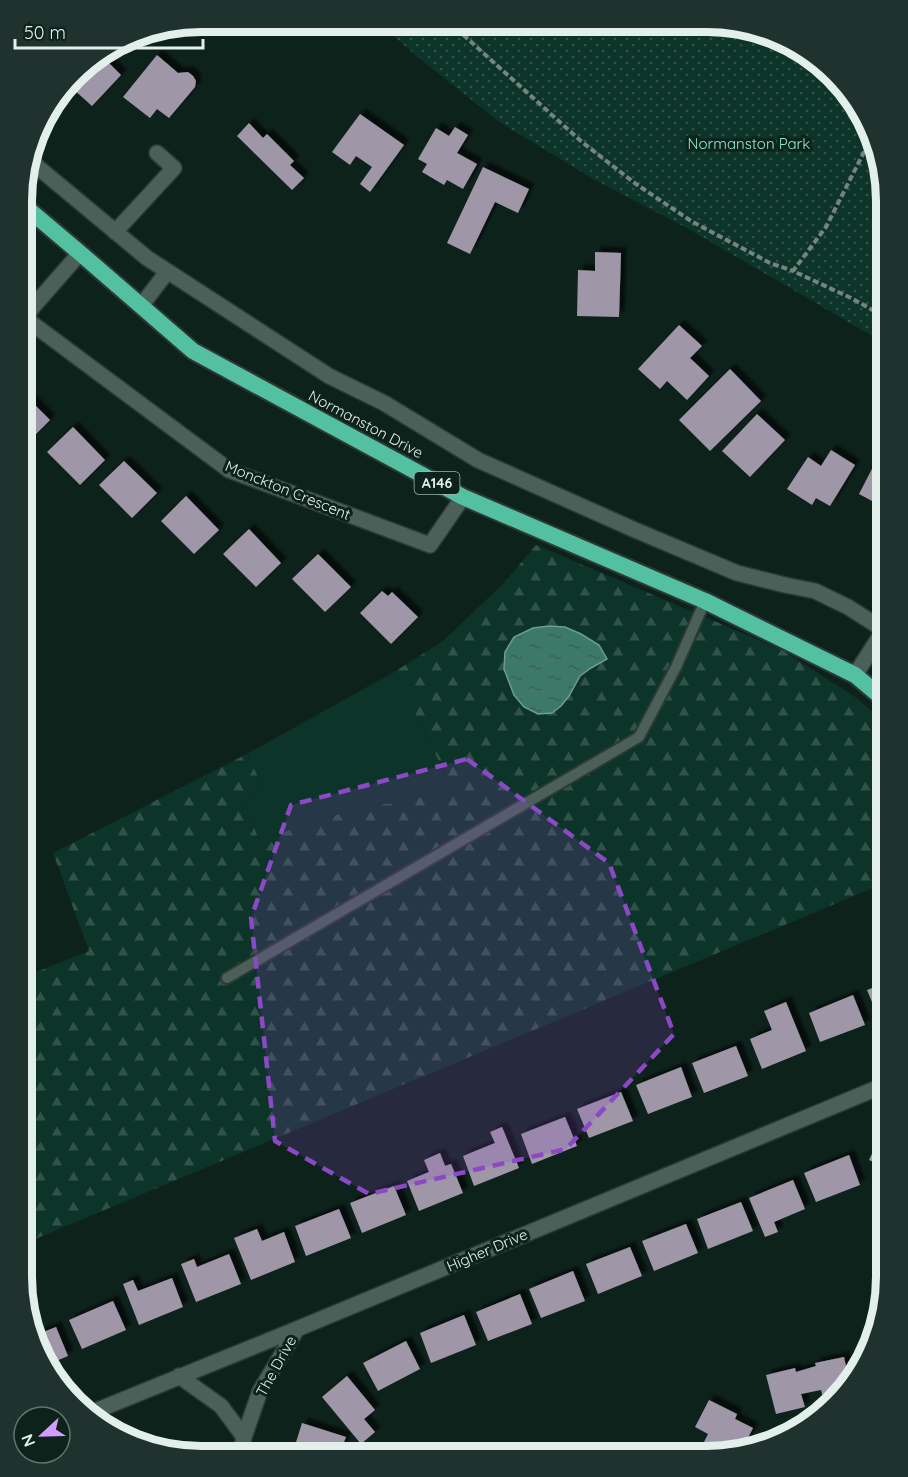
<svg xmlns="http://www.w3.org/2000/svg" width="908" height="1477" viewBox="0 0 908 1477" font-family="Quicksand,sans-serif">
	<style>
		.green { fill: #0d3429 }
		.forest { fill: url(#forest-firs); fill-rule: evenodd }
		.park { fill: url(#park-dots) }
		.water { fill: url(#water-ripples); stroke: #6e9c8f; stroke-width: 1.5 }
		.building { fill: #9f96a8; filter: url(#shadow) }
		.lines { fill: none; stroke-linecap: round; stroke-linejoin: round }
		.service-casing { stroke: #2d3935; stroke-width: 14 }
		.minor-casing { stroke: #2d3935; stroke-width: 18 }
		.trunk-casing { stroke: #2d3935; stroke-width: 20 }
		.path { stroke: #74847f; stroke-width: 4; stroke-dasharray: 6 3; stroke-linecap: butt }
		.service { stroke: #4a6059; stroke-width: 10 }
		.minor { stroke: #4a6059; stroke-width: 15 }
		.trunk { stroke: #54c0a2; stroke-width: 16 }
		.marked { fill: #8b49c6; fill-opacity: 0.2; stroke: #8b49c6; stroke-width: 4.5; stroke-dasharray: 12 8; stroke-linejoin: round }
		.labels { text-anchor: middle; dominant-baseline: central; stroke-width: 6; stroke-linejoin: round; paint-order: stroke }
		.shield { fill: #0e221c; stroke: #a3b2ad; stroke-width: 1.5 }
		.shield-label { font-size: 14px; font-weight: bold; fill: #e3efeb }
		.park-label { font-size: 15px; fill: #8dedd0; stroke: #0e221c }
		.street-label { font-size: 15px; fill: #e3efeb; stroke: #0e221c }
		.rim { fill: none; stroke: #e3efeb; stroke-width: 8 }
	</style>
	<defs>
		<pattern id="forest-firs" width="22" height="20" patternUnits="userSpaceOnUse" patternTransform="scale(1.5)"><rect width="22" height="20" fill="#0d3429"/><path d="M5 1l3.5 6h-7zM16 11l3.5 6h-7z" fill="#305248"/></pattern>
		<pattern id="park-dots" width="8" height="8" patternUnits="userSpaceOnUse" patternTransform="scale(1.5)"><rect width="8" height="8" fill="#0d3429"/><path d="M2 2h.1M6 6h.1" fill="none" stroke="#305248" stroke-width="1.8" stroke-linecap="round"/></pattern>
		<pattern id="water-ripples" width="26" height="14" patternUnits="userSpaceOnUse" patternTransform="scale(1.5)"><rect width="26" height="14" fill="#3c7968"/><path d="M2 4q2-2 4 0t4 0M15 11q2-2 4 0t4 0" fill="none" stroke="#406057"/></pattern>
		<filter id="shadow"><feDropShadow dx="5.5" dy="-5.5" stdDeviation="1.5" flood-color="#0009"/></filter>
	</defs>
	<rect width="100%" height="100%" fill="#0e221c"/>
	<path class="green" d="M 394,672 L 452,787 L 406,802 L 364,806 L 259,840 L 243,799 L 264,789 L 247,754 Z"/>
	<path class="forest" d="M 536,545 L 782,650 L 855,697 L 887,724 L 887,882 L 21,1245 L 21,978 L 89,951 L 53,853 L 247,754 L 264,789 L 243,799 L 259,840 L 364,806 L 406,802 L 452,787 L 394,672 L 443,641 L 504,583 ZM 591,668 L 580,676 L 575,684 L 514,695 Z"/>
	<path class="park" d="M 377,22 L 742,24 L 817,58 L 873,132 L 887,201 L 887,346 L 869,334 L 685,227 L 595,180 L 501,123 L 431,68 Z"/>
	<path class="water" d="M 549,626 L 565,627 L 581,634 L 599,645 L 607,659 L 591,668 L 580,676 L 569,696 L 561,706 L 552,713 L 538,714 L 524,707 L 514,695 L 504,669 L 505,652 L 514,637 L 533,628 Z"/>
	<path class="building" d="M 107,50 L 111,54 L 106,60 L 121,75 L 92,106 L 73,89 L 82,79 L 76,74 L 82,66 Z
		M 157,55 L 178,73 L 188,72 L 193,76 L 196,81 L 195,87 L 169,118 L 157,109 L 150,118 L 123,97 Z
		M 360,114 L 404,145 L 370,192 L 360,184 L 372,167 L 356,156 L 350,165 L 332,152 Z
		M 249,123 L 263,138 L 267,134 L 294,161 L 290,165 L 304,178 L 292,190 L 237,136 Z
		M 455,127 L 468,135 L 457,153 L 477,164 L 463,189 L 447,180 L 444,185 L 422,172 L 427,164 L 418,159 L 436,128 L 449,136 Z
		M 483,167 L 529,189 L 518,213 L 495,202 L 470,254 L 447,243 Z
		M 595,252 L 621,253 L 619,317 L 577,316 L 578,270 L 595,271 Z
		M 679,325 L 702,346 L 690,358 L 709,376 L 687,400 L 667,381 L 660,389 L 638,369 Z
		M 730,369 L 761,401 L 710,451 L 679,420 Z
		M 22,392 L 50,420 L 25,445 L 22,442 Z
		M 757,414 L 785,440 L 750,477 L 722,451 Z
		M 73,427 L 105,460 L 80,485 L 47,452 Z
		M 831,450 L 855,465 L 830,506 L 816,498 L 812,505 L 787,489 L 808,457 L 821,466 Z
		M 124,461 L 157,493 L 132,518 L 99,485 Z
		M 875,463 L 887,469 L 887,509 L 859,494 Z
		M 186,496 L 219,530 L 194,554 L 161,521 Z
		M 249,529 L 281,563 L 256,587 L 223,554 Z
		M 318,554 L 351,587 L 325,612 L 292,579 Z
		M 382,591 L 388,596 L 392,592 L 418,617 L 391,644 L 360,613 Z
		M 887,982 L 887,1016 L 879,1019 L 867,990 Z
		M 853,995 L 865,1025 L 820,1042 L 809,1013 Z
		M 786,1002 L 806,1051 L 762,1069 L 750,1039 L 772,1030 L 764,1011 Z
		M 736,1046 L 748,1076 L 704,1093 L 692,1063 Z
		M 681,1067 L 692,1097 L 648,1114 L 636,1085 Z
		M 621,1092 L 633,1121 L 589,1138 L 577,1109 Z
		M 565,1117 L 577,1146 L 532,1164 L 521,1134 Z
		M 502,1127 L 519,1168 L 474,1186 L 463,1156 L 495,1143 L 490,1132 Z
		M 878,1141 L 885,1145 L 887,1142 L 887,1174 L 874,1167 L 876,1163 L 869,1160 Z
		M 440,1153 L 445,1166 L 451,1164 L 463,1193 L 419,1211 L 407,1181 L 429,1172 L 424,1160 Z
		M 849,1155 L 860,1185 L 816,1202 L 804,1173 Z
		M 793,1180 L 805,1209 L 774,1222 L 778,1232 L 765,1237 L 749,1198 Z
		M 394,1186 L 406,1215 L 362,1233 L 350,1203 Z
		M 741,1202 L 753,1231 L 708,1249 L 697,1219 Z
		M 339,1209 L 351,1238 L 306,1256 L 295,1226 Z
		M 686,1224 L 698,1253 L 654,1271 L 642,1241 Z
		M 257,1229 L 262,1241 L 284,1232 L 295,1262 L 251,1280 L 234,1238 Z
		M 630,1247 L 642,1276 L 598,1294 L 586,1264 Z
		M 229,1254 L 241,1284 L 196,1302 L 181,1264 L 194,1259 L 197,1267 Z
		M 573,1271 L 585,1301 L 541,1318 L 529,1289 Z
		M 172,1278 L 183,1307 L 139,1325 L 123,1284 L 133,1280 L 138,1291 Z
		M 520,1294 L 532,1324 L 488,1341 L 476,1312 Z
		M 113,1301 L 126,1330 L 82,1349 L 69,1320 Z
		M 464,1315 L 476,1345 L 431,1363 L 420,1333 Z
		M 56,1327 L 68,1356 L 49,1364 L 35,1345 L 33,1336 Z
		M 406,1341 L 420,1369 L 378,1391 L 363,1363 Z
		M 844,1357 L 850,1385 L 830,1401 L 824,1402 L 821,1390 L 801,1394 L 805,1407 L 776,1414 L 766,1375 L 795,1368 L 796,1372 L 816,1366 L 815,1363 Z
		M 347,1376 L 375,1410 L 364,1419 L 375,1432 L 361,1444 L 322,1397 Z
		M 709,1400 L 737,1414 L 735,1419 L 753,1428 L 742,1449 L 708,1456 L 697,1456 L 708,1434 L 695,1427 Z
		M 302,1423 L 346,1437 L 340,1452 L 334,1450 L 332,1455 L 292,1455 Z"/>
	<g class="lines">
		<defs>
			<path id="service" d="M 227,978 L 639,737 L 676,667 L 705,601"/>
			<path id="minor" d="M 28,159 L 147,258 L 329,376 L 384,403 L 478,460 L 635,530 L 737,573 L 785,585 L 815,591 L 848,607 L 884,630 L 855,675
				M 115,232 L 174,168 L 157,153
				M 141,306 L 167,272
				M 22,316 L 229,470 L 430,545 L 463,497
				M 24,317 L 80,253
				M 179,1376 L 221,1406 L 244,1437
				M 88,1414 L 297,1329 L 887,1084
				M 240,1455 L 244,1437 L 260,1391 L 297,1329"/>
			<path id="trunk" d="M 22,204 L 80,253 L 193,351 L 463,497 L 705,601 L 855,675 L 887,702"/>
		</defs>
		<use href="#service" class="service-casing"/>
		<use href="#minor" class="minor-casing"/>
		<use href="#trunk" class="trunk-casing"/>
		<path class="path" d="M 450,23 L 582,142 L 636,184 L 691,221 L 770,263 L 793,271
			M 874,136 L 863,154 L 826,227 L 793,271 L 851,298 L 887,318"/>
		<use href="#service" class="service"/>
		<use href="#minor" class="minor"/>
		<use href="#trunk" class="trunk"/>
	</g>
	<path class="marked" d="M 467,759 L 609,863 L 674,1034 L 566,1149 L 369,1194 L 275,1141 L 251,918 L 291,805 Z"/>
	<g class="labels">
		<rect class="shield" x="414.5" y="472" width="45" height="22" rx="4.5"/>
		<g class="shield-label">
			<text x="437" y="483">A146</text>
		</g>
		<g class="park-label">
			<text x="749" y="143">Normanston Park</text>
		</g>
		<g class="street-label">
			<text transform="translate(366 424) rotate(28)">Normanston Drive</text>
			<text transform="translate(288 490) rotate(22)">Monckton Crescent</text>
			<text transform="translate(487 1250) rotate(-23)">Higher Drive</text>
			<text transform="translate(276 1366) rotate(-61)">The Drive</text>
		</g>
	</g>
	<path d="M0 0H908V1477H0ZM201 32H707A169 169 0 0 1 876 201V1277A169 169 0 0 1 707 1446H201A169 169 0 0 1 32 1277V201A169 169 0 0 1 201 32Z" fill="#1f322d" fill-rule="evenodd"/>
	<path class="rim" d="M201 32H707A169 169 0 0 1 876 201V1277A169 169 0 0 1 707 1446H201A169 169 0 0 1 32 1277V201A169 169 0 0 1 201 32Z"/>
	<g transform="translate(42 1435) rotate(248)"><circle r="28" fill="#0e221c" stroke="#63746f" stroke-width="1.5"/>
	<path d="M0-4.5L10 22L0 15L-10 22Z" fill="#d19dfe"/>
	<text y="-9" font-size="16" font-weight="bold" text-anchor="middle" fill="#e3efeb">N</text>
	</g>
	<path d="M15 39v9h188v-9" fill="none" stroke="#e3efeb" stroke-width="3"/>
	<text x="24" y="39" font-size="18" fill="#e3efeb" stroke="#0e221c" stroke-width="4.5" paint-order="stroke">50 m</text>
</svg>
